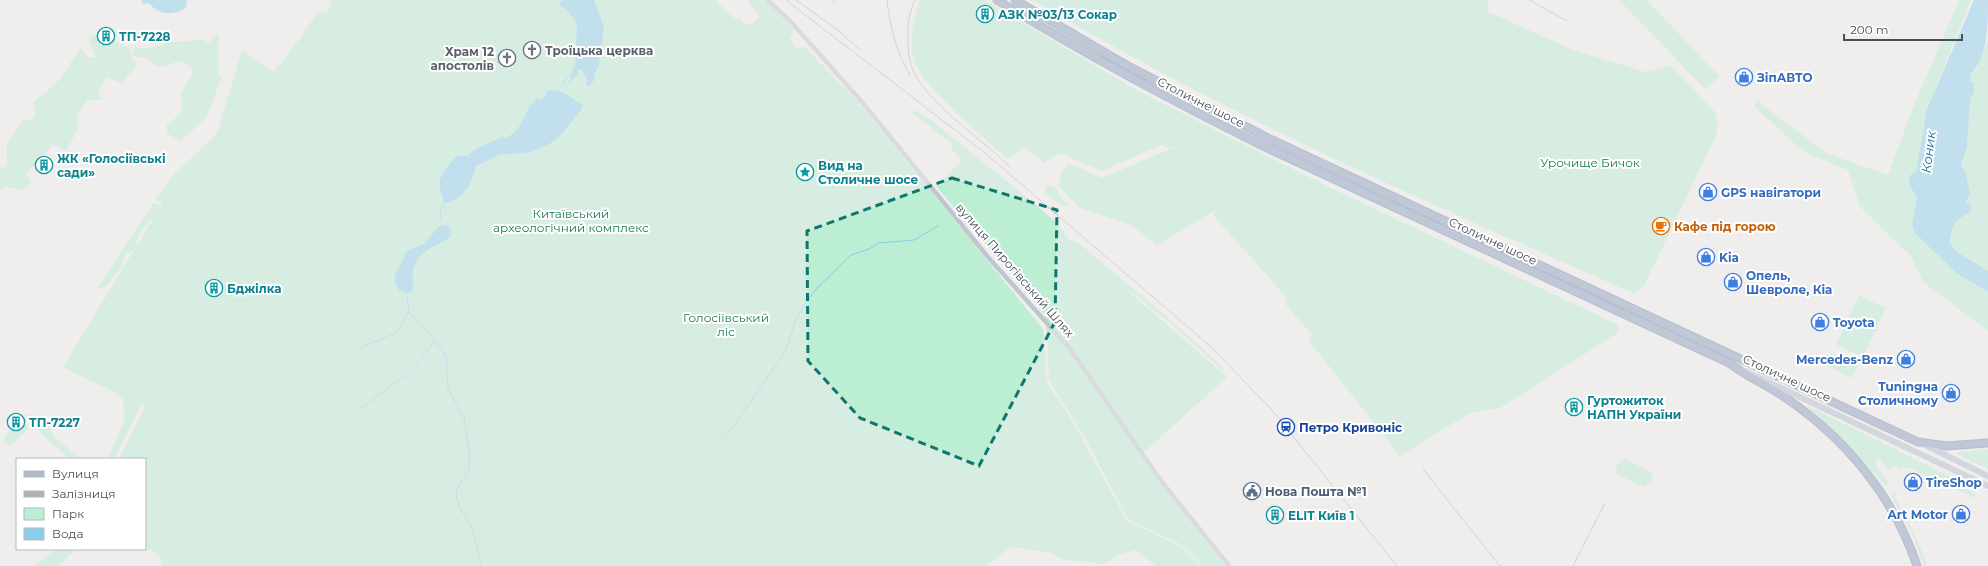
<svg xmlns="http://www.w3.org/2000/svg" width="1988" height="566" viewBox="0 0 1988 566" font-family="Montserrat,sans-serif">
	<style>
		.green { fill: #bbeed3 }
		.water { fill: #88ceeb }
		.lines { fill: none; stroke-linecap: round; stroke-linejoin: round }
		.stream { stroke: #88ceeb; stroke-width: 1 }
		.highway-casing { stroke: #7086a8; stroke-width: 9 }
		.minor { stroke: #bec6cf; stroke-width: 4.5 }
		.major { stroke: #adbacc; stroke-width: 6 }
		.highway { stroke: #859bbc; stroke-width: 7 }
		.rail { stroke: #afb2b8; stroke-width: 1 }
		.marked { fill: none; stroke: #0f766e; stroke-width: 3; stroke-dasharray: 8 5; stroke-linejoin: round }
		.labels { text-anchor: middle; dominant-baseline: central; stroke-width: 4; stroke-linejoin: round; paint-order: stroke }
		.culture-label { font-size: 12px; font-weight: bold; fill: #0d838f; stroke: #fff; text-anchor: start }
		.worship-label { font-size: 12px; font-weight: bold; fill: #5b616d; stroke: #fff; text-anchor: start }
		.shop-label { font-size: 12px; font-weight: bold; fill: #366cbe; stroke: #fff; text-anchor: start }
		.street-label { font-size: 12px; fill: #464f5a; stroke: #fff }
		.park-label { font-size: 12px; fill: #177b51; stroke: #fff }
		.food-label { font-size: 12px; font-weight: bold; fill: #c56008; stroke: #fff; text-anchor: start }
		.transit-label { font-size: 12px; font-weight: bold; fill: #164399; stroke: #fff; text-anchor: start }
		.service-label { font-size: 12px; font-weight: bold; fill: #4e5e75; stroke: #fff; text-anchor: start }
		.water-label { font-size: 13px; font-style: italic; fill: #0d7aa6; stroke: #fff }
	</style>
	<rect width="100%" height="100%" fill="#f0eded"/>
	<path class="green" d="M 331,0 L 719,0 L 717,2 L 735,19 L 739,18 L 744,24 L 750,25 L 759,18 L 758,14 L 747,0 L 765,0 L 783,16 L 793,29 L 790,40 L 796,48 L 805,47 L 859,103 L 1043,329 L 1047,382 L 1074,424 L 1127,521 L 1182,547 L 1201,566 L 1156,566 L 1136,550 L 1121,554 L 1103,564 L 1062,559 L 1052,553 L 1010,547 L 987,566 L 162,566 L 161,558 L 151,550 L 143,549 L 145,549 L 145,459 L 119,459 L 145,407 L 141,405 L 114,459 L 108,459 L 124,420 L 123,399 L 116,393 L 63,367 L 154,217 L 141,230 L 134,249 L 126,254 L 121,267 L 112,280 L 105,287 L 97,288 L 154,202 L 160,205 L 155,215 L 162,204 L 155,199 L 175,173 L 213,138 L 218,130 L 242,50 L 274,72 L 301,37 L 318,11 L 327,14 Z
		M 920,0 L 985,0 L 1138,91 L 1323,184 L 1616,324 L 1620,330 L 1616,334 L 1500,408 L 1470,413 L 1400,456 L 1309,341 L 1312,335 L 1286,305 L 1287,298 L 1214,216 L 1216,200 L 1214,211 L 1157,245 L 1130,225 L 1078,207 L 1059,185 L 1061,173 L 1069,163 L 1102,178 L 1177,146 L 1186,157 L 1177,146 L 1169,148 L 1161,145 L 1102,171 L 1059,153 L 1044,163 L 1025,148 L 1008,159 C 986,139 924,88 915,63 C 908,43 913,19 920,0 Z
		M 1033,0 L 1488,0 L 1487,11 L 1573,50 L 1646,72 L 1671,66 L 1715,112 L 1718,124 L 1716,136 L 1643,288 L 1633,293 C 1429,203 1224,115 1033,0 Z
		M 1619,0 L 1647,0 L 1719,76 L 1706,90 Z
		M 1959,0 L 1971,0 L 1927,109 L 1916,172 L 1909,184 L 1917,198 L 1912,224 L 1914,232 L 1956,273 L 1988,292 L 1988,331 L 1923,282 L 1911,256 L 1860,207 L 1848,170 L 1809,154 L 1796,145 L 1754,106 L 1757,101 L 1826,153 L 1888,175 L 1912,110 Z
		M 219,33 L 218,72 L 222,77 L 206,118 L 181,141 L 168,134 L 166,126 L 180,114 L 182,104 L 181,93 L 194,72 L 183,61 C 173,61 167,67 157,67 L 149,59 L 132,56 L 135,47 C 149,51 158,45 172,42 C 184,40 190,42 203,39 L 208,43 Z
		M 95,35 L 105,37 L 130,48 L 131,57 L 137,65 L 122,83 L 106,77 L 98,93 L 103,99 L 87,101 L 77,115 L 78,129 L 66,151 L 53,145 L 26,174 L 31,182 L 21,190 L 7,187 L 0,191 L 0,169 L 7,166 L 7,144 L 24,119 L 32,121 L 36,110 L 33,103 L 60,79 L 80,48 L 89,58 L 95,57 L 89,38 Z
		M 1988,40 L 1988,271 L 1957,252 L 1950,243 C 1952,227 1953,220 1969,213 L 1966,202 L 1966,173 L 1961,167 L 1967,147 L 1970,81 L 1971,74 L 1976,70 Z
		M 913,110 L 930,119 L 1030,200 L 1057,223 L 1070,240 L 1079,243 C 1128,285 1178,324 1224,369 L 1221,369 L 1172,324 L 1155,312 L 1138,296 L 1120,284 L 1227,377 L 1141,455 L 1161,483 L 1225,566 L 1203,566 L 1182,545 L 1128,519 L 1085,438 L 1049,380 L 1046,316 L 936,186 L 962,161 L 952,150 L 951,143 L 912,113 Z
		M 1046,185 L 1056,188 L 1061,197 L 1068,204 L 1068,207 L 1053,200 L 1045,193 Z
		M 1859,295 L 1886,308 L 1863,357 L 1836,345 Z
		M 1831,353 L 1858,365 L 1852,378 L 1829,367 L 1827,363 Z
		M 1806,405 L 1961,482 L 1966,488 L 1974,493 L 1975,496 L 1974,498 L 1929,476 C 1920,475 1910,465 1902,468 L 1900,471 L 1894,465 L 1889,469 L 1887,469 L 1879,458 L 1874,463 L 1890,484 L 1886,486 L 1843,439 Z
		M 26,415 L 33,415 L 47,422 L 55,438 L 81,459 L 69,459 L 42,434 Z
		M 17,416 L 29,428 L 10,447 L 3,441 Z
		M 1988,449 L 1988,469 L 1956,454 L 1957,452 Z
		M 1624,459 L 1651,472 L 1653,481 L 1644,487 L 1617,474 L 1616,465 Z
		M 1894,492 L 1896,493 L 1895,497 L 1913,531 L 1927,564 L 1924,566 L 1912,533 L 1891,496 Z
		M 56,549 L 76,549 L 59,566 L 35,566 Z"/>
	<path class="water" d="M 141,0 L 187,0 L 186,8 C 174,16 158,15 149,3 L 143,4 Z
		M 562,0 L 594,0 L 604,28 L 599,65 L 594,75 L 595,79 L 590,85 L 586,86 L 587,80 L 582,70 L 578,70 L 577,75 L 568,84 L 575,66 L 577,23 L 566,9 L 561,7 L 559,4 Z
		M 1974,0 L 1988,0 C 1988,23 1988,57 1971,74 L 1970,81 L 1974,84 L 1974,93 L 1970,98 L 1967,147 L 1961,166 L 1966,173 L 1970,194 L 1966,202 L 1972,207 L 1969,213 C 1954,220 1952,227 1950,243 L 1957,252 L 1988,271 L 1988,292 L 1956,273 L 1914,232 L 1912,224 L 1917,198 L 1909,184 L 1909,176 L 1916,172 L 1927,109 Z
		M 551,90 L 562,92 L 583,105 L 582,109 L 560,136 L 548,145 L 531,152 L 499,155 L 476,166 C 473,183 462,201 444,203 C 443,198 441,193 440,188 C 437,176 449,164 457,156 L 468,156 C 477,145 491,144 503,136 L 505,138 C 525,131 523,108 537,99 L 541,100 L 547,95 L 545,93 Z
		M 446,225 L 451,228 L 451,236 C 438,247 415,250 413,272 C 412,279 414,283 412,291 L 408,293 L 399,290 C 391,276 396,272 403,261 C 405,258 404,255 405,252 L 424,244 L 439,226 Z"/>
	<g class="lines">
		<path class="stream" d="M 561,86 L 575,67
			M 441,219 L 440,210 L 444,203
			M 406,291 L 409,312 L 424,327 L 446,356 L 448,388 L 464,418 L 469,449 L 469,469 L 457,489 L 456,495 L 460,508 L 472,528 L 482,566
			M 357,355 L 362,347 L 396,333 L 409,312
			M 361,408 L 406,375 L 417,364 L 434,342
			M 722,437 L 733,427 L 785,352 L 795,322 L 804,305 L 817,288 L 851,255 L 869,249 L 878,243 L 914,240 L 938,226"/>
		<defs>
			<path id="highway" d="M 997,0 C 1083,53 1172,101 1263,146 L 1729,363 C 1747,377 1768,385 1786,398 C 1846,439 1894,497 1917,566
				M 1015,0 L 1126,65 L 1268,138 L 1918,442 L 1946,446 L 1988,443"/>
		</defs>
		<use href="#highway" class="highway-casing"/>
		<path class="minor" d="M 768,0 L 791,22 L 862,102 L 987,256 L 1070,349 L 1162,482 L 1229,566"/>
		<path class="major" d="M 1745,371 L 1988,486
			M 1923,444 L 1988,476"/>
		<use href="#highway" class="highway"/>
		<path class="rail" d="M 786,0 L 985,153 L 1209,345 L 1272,410 L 1397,566
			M 796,0 L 839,31 L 860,50
			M 831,0 L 835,3
			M 887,0 C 890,27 896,52 910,75
			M 915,0 C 909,12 907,26 908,39 C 908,50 909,62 914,72 C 930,105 983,140 1010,167
			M 1529,0 L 1567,21
			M 1423,469 L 1500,566
			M 1573,566 L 1605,503"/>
	</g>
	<path d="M0 0H1988V566H0ZM 952,178 L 1057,210 L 1055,322 L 979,466 L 860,418 L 808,361 L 807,231 Z" fill="#f0eded" fill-opacity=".55" fill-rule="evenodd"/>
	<path class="marked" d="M 952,178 L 1057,210 L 1055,322 L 979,466 L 860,418 L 808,361 L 807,231 Z"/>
	<defs>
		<symbol id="building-ring" viewBox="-11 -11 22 22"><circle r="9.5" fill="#fff" stroke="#0f9aa8" stroke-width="1.5"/><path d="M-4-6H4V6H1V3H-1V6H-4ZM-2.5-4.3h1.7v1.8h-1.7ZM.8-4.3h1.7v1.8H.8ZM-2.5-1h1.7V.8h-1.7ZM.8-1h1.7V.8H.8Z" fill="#0f9aa8"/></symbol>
		<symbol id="church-ring" viewBox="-11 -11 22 22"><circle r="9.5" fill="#fff" stroke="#6b7280" stroke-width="1.5"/><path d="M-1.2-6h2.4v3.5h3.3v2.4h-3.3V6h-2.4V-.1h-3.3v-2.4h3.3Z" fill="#6b7280"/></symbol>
		<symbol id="shop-ring" viewBox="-11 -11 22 22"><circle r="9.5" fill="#fff" stroke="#3f7fe0" stroke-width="1.5"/><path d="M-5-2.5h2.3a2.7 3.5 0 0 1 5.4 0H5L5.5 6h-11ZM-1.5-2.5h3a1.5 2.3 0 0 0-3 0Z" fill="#3f7fe0"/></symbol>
		<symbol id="sight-ring" viewBox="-11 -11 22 22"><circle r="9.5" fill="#fff" stroke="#0f9aa8" stroke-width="1.5"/><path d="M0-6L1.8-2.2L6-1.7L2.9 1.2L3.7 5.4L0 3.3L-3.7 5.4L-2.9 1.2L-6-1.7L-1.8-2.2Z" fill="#0f9aa8"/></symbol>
		<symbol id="cafe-ring" viewBox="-11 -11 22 22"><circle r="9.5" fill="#fff" stroke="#e8710a" stroke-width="1.5"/><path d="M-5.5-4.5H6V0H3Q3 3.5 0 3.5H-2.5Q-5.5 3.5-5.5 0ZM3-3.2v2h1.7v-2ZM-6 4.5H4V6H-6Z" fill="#e8710a"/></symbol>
		<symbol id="station-ring" viewBox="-11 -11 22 22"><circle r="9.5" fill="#fff" stroke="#1a4fb4" stroke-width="1.5"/><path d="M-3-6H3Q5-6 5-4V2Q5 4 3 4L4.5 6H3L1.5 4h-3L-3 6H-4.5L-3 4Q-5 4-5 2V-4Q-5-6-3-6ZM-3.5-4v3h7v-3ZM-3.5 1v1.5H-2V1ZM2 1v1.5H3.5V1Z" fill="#1a4fb4"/></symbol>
		<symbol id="civic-ring" viewBox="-11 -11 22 22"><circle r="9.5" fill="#fff" stroke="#5c6f8a" stroke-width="1.5"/><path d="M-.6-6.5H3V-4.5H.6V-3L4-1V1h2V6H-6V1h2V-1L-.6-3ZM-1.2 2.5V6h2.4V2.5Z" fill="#5c6f8a"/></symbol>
	</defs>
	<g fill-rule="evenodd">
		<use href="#building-ring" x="975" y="4" width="20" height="20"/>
		<use href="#building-ring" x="96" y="26" width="20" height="20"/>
		<use href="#church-ring" x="522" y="40" width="20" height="20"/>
		<use href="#church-ring" x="497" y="48" width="20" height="20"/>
		<use href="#shop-ring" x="1734" y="67" width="20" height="20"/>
		<use href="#building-ring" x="34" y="155" width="20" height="20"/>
		<use href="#sight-ring" x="795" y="162" width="20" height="20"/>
		<use href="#shop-ring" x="1698" y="182" width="20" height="20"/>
		<use href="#cafe-ring" x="1651" y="216" width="20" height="20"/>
		<use href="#shop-ring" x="1696" y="247" width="20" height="20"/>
		<use href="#shop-ring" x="1723" y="272" width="20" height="20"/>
		<use href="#building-ring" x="204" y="278" width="20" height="20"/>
		<use href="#shop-ring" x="1810" y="312" width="20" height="20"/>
		<use href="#shop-ring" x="1896" y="349" width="20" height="20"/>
		<use href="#shop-ring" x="1941" y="383" width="20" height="20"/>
		<use href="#building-ring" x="1564" y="397" width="20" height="20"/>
		<use href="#building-ring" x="6" y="412" width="20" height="20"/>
		<use href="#station-ring" x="1276" y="417" width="20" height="20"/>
		<use href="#shop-ring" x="1903" y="472" width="20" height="20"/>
		<use href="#civic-ring" x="1242" y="481" width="20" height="20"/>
		<use href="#shop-ring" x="1951" y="504" width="20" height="20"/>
		<use href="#building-ring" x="1265" y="505" width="20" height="20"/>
	</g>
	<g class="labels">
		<g class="culture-label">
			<text x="998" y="14">АЗК №03/13 Сокар</text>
			<text x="119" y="36">ТП-7228</text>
			<text x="57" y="158">ЖК «Голосіївські<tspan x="57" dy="14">сади»</tspan></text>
			<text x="818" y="165">Вид на<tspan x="818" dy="14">Столичне шосе</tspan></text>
			<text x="227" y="288">Бджілка</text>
			<text x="1587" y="400">Гуртожиток<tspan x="1587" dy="14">НАПН України</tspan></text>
			<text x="29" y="422">ТП-7227</text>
			<text x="1288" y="515">ELIT Київ 1</text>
		</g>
		<g class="worship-label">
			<text x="545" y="50">Троїцька церква</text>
			<text x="494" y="51" text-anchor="end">Храм 12<tspan x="494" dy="14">апостолів</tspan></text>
		</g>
		<g class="shop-label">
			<text x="1757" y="77">ЗіпАВТО</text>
			<text x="1721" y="192">GPS навігатори</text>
			<text x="1719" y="257">Kia</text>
			<text x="1746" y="275">Опель,<tspan x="1746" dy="14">Шевроле, Кіа</tspan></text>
			<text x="1833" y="322">Toyota</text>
			<text x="1893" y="359" text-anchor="end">Mercedes-Benz</text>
			<text x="1938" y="386" text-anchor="end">Tuningна<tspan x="1938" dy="14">Столичному</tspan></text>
			<text x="1926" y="482">TireShop</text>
			<text x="1948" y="514" text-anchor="end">Art Motor</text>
		</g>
		<g class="street-label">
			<text transform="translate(1201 102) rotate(27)">Столичне шосе</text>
			<text transform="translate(1493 241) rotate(25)">Столичне шосе</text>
			<text transform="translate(1015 270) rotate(49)">вулиця Пирогівський Шлях</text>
			<text transform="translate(1787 378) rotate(25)">Столичне шосе</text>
		</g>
		<g class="park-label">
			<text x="1590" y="162">Урочище Бичок</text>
			<text x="571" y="213">Китаївський<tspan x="571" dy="14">археологічний комплекс</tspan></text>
			<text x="726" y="317">Голосіївський<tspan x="726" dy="14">ліс</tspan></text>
		</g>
		<g class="food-label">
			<text x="1674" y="226">Кафе під горою</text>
		</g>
		<g class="transit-label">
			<text x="1299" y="427">Петро Кривоніс</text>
		</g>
		<g class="service-label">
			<text x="1265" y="491">Нова Пошта №1</text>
		</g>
		<g class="water-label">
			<text transform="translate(1928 152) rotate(-83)">Коник</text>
		</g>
	</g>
	<rect x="16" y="458" width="130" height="92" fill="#ffffff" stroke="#b5b9bd"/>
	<rect x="24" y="471" width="20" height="6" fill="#adbacc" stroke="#b5b9bd"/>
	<text x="52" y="478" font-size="12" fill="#464f5a">Вулиця</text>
	<rect x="24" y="491" width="20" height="6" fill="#afb2b8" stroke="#b5b9bd"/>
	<text x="52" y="498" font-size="12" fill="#464f5a">Залізниця</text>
	<rect x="24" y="508" width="20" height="12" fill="#bbeed3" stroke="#b5b9bd"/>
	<text x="52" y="518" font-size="12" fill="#464f5a">Парк</text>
	<rect x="24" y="528" width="20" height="12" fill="#88ceeb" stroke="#b5b9bd"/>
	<text x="52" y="538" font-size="12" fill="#464f5a">Вода</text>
	<path d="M1844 34v6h118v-6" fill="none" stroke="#464f5a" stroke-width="2"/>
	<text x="1850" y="34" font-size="12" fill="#464f5a" stroke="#ffffff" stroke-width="3" paint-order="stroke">200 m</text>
</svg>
